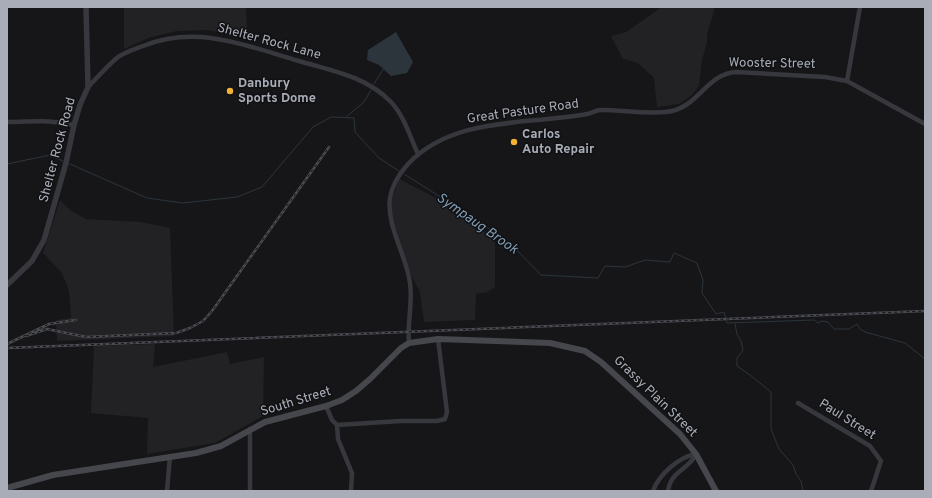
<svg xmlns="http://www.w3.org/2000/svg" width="932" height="498" viewBox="0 0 932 498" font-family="Overpass,sans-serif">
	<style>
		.built { fill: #222225 }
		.water { fill: #2c353c }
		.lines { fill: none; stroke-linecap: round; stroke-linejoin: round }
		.stream { stroke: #2c353c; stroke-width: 1 }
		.minor { stroke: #37383d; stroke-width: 4.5 }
		.tertiary { stroke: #37383d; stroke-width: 5.5 }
		.secondary { stroke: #45474d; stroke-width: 6 }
		.rail-casing { stroke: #4a4c52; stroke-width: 2.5 }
		.rail { stroke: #111113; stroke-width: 1; stroke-dasharray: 3; stroke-linecap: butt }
		.poi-dot { fill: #f2b134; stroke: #111113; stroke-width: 1.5 }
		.labels { text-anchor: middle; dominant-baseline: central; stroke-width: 3; stroke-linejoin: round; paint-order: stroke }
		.street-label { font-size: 13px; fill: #a8adb8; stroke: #111113 }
		.poi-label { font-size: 13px; font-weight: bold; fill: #a8adb8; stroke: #111113; text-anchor: start }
		.water-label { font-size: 14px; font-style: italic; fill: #7f9bb3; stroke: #111113 }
	</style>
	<rect width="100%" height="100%" fill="#161618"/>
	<path class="built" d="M 124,7 L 246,7 L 247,38 L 208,30 L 177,31 L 151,37 L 124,49 Z
		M 662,7 L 715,7 L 707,35 L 707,42 L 702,60 L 699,86 L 692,95 L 679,104 L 657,107 L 654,78 L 638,63 L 623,59 L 611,36 L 626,32 Z
		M 399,179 L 446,203 L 450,209 L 495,238 L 495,287 L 487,292 L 476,294 L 475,320 L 424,322 L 420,292 L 412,277 L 392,217 L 391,203 Z
		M 60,200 L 70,210 L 86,219 L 141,222 L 170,228 L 174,336 L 57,341 L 56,320 L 71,318 L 69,291 L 62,273 L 43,253 Z
		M 155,344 L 153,367 L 227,352 L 230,364 L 264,357 L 263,416 L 215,443 L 147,454 L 148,418 L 91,413 L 94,346 Z"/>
	<path class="water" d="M 396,32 L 413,62 L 407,73 L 391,76 L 379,65 L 367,60 L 368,50 Z"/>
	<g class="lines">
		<path class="stream" d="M 374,84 L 384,68
			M 346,117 L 364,102 L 371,90
			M 7,164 L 50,155 L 63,161
			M 70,164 L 147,198 L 183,203 L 237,197 L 262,187 L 313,127 L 331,117 L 354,118 L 355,132 L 379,158 L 399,171
			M 404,174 L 477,220 L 513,246 L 541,275 L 598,278 L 605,266 L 625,267 L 645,260 L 670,262 L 674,253 L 697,263 L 703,280 L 702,293 L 716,314 L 724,312 L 727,323 L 814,320 L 818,323 L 822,321 L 828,322 L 834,329 L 849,329 L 857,324 L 860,329 L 865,332 L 905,343 L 925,359
			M 735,324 L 737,334 L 741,341 L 743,350 L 737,358 L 737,366 L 750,375 L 771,392 L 771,429 L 779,449 L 793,465 L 796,474 L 801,481 L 803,491"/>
		<path class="minor" d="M 847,81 L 860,7
			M 88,87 C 98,77 107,66 118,57 C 126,52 135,49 143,46 C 198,24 247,46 299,61 C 332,71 365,76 390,101 C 404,115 410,137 418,154
			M 7,122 C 33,122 48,119 74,125
			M 409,343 C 407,323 413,303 410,283 C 407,257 386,225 390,198 C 392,185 399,174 408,164 C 447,123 505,124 557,118 C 567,117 577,116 587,114 C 592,113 596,110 601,110 C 622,110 644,114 665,112 C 698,110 705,74 736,72 L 825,77 L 847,81 L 925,124
			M 798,403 L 870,446 L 881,461 L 871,491
			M 326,406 L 332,420 L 337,425 L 401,421 L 437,421 L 445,419 L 447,412 L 438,339
			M 337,425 L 338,439 L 352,473 L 351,491
			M 250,429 L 250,491
			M 167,491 L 170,456
			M 653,491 C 659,474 679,457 696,454
			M 668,491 C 671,470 689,470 696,454"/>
		<path class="tertiary" d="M 7,285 L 32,261 L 44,240 L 66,163 L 74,125 L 80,105 L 88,87 L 86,7"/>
		<path class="secondary" d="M 7,488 L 53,475 L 196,453 L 221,446 L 265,422 L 326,406 L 342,400 L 356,391 L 370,379 L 401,348 L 409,343 L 438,339 L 550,343 L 585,351 L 601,362 L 680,434 L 696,454 L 716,491"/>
		<defs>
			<path id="rail" d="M 26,336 L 47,329 L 86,337 L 176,333 L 190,328 L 203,321 L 212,311 L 329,147
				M 7,344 L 49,324 L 76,320
				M 7,348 L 925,311"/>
		</defs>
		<use href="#rail" class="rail-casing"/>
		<use href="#rail" class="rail"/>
	</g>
	<g class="poi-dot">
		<circle cx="230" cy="91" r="4"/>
		<circle cx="514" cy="142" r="4"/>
	</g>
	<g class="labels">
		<g class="street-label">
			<text transform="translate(269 42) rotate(15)">Shelter Rock Lane</text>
			<text transform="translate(772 64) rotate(1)">Wooster Street</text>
			<text transform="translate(523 112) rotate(-8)">Great Pasture Road</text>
			<text transform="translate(58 150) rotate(-75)">Shelter Rock Road</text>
			<text transform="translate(655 397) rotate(44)">Grassy Plain Street</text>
			<text transform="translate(296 402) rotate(-17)">South Street</text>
			<text transform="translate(847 420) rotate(32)">Paul Street</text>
		</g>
		<g class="poi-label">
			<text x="238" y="84">Danbury<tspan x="238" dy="15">Sports Dome</tspan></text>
			<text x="522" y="135">Carlos<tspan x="522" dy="15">Auto Repair</tspan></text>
		</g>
		<g class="water-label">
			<text transform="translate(477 224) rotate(35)">Sympaug Brook</text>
		</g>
	</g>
	<rect width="932" height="498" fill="none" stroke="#a8adb8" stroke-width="16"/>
</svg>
